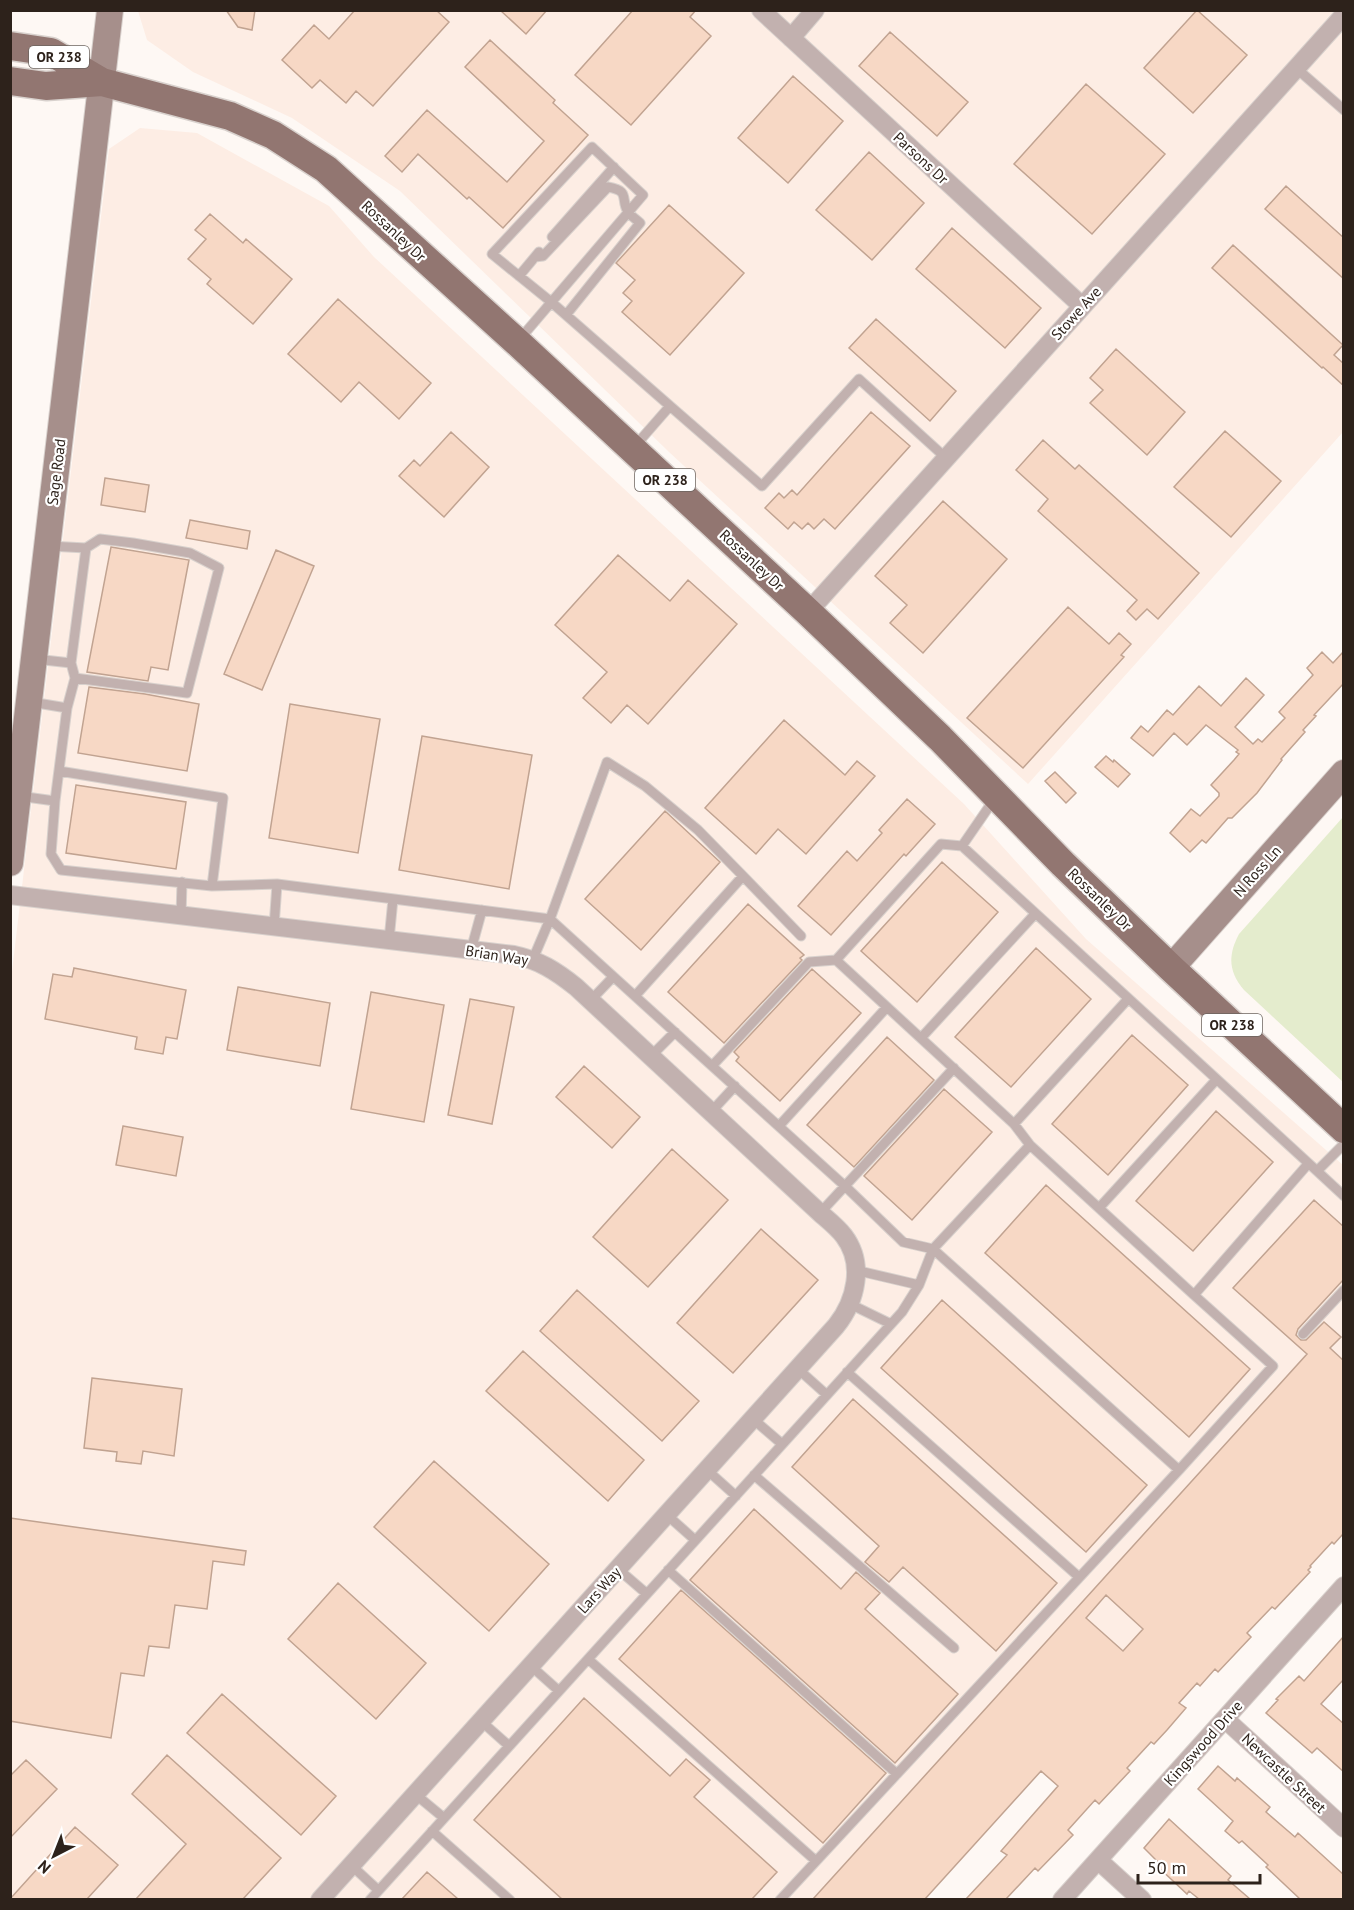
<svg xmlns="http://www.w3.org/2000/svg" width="1354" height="1910" viewBox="0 0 1354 1910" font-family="'PT Sans',sans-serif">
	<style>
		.built { fill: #fdede4 }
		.green { fill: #e4eccd }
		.building { fill: #f7d8c5; stroke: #c1a391; stroke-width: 1.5; fill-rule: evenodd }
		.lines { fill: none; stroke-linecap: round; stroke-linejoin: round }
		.service-casing { stroke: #d8d1cd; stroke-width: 11 }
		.minor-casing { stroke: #d8d1cd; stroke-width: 20 }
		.secondary-casing { stroke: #d8d1cd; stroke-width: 28 }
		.primary-casing { stroke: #d8d1cd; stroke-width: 31 }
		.service { stroke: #c2b1af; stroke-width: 9 }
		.minor { stroke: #c2b1af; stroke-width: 18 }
		.secondary { stroke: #a68f8b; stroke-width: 26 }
		.primary { stroke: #927671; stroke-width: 28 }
		.labels { text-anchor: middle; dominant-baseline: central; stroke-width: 4.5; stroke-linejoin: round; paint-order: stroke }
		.shield { fill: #fff; stroke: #6c645f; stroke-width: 1.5 }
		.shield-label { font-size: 14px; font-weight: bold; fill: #2d221b }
		.street-label { font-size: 15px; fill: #2d221b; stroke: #fff }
	</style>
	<rect width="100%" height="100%" fill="#fef8f4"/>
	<path class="built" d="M 138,11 L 1343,11 L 1343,432 L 1028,784 L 669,452 L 400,191 L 292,118 L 193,72 L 147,40 Z
		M 140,128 L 197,133 L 329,206 L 374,257 L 964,804 L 1086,939 L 1343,1165 L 1343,1428 L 920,1899 L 11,1900 L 11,980 L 109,149 Z"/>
	<path class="green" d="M 1343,817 L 1343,1082 L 1244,990 C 1228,971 1228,955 1239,934 Z"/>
	<path class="building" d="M 226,10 L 255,10 L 252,30 L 238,27 Z
		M 355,10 L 436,10 L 449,22 L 373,106 L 356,91 L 346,103 L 320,80 L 312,88 L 282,60 L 314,25 L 329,39 Z
		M 500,10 L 547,10 L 526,34 Z
		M 633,10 L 696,10 L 690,17 L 711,36 L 631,125 L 575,75 Z
		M 1197,10 L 1247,55 L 1193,113 L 1144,68 Z
		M 890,32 L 968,102 L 937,136 L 859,66 Z
		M 490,40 L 555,100 L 553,103 L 588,135 L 503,228 L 469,197 L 467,199 L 418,154 L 402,172 L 385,156 L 427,110 L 507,182 L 544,141 L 465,67 Z
		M 793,76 L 843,121 L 788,183 L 738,138 Z
		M 1086,84 L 1165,154 L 1092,234 L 1014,164 Z
		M 869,152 L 924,203 L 872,260 L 816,210 Z
		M 1286,186 L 1344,238 L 1344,279 L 1265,209 Z
		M 669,205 L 744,273 L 670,355 L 622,312 L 632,301 L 623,293 L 635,280 L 616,263 Z
		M 210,214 L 243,243 L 246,239 L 292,279 L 253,324 L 207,284 L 211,279 L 188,259 L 206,239 L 195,230 Z
		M 952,228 L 1041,308 L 1005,348 L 916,269 Z
		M 1233,245 L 1343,345 L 1334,355 L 1344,364 L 1344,386 L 1323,367 L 1322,368 L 1212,268 Z
		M 338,299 L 431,383 L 399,419 L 359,382 L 341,402 L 288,354 Z
		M 876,319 L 956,391 L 930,421 L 849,348 Z
		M 1116,349 L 1185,412 L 1147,455 L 1090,403 L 1103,390 L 1090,378 Z
		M 871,412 L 910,446 L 835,529 L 824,519 L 814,529 L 808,523 L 802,529 L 794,522 L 788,529 L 765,508 L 779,493 L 784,498 L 792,490 L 797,495 Z
		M 1225,431 L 1281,481 L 1231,537 L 1174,487 Z
		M 451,432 L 489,467 L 444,517 L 399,476 L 414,460 L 420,466 Z
		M 1043,440 L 1075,469 L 1079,465 L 1199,573 L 1158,619 L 1147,609 L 1136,620 L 1127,611 L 1137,600 L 1038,511 L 1048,499 L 1016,470 Z
		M 105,478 L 149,485 L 145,512 L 101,505 Z
		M 943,501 L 1007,559 L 923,653 L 890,623 L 907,605 L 875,576 Z
		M 190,520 L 250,531 L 247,549 L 186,538 Z
		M 111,547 L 189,560 L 168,670 L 151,667 L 148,681 L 87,672 Z
		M 276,550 L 314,566 L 262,690 L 224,674 Z
		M 618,555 L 670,601 L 688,580 L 737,624 L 648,724 L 627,705 L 611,723 L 583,698 L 607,672 L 555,625 Z
		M 1068,607 L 1109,644 L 1119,633 L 1131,644 L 1121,655 L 1124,657 L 1023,768 L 967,718 Z
		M 1344,651 L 1344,683 L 1314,715 L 1316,716 L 1303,730 L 1305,732 L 1281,759 L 1282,760 L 1257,793 L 1232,818 L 1228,818 L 1206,843 L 1202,840 L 1190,852 L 1170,833 L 1191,809 L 1200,816 L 1219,796 L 1219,793 L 1211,785 L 1234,760 L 1239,754 L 1236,752 L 1238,750 L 1206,725 L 1187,745 L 1174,733 L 1153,756 L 1131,738 L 1141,726 L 1148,732 L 1167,710 L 1173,715 L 1199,686 L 1221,706 L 1246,678 L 1264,695 L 1235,727 L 1253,744 L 1258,739 L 1262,742 L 1285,718 L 1279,712 L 1313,675 L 1307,668 L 1322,652 L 1333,663 Z
		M 89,687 L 145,694 L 199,704 L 187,771 L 78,753 Z
		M 290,704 L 380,719 L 358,853 L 269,838 Z
		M 784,720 L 845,775 L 857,761 L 875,776 L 806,854 L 778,829 L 756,854 L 705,808 Z
		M 422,736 L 532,755 L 509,889 L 399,870 Z
		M 1106,756 L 1113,762 L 1114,760 L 1130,774 L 1118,787 L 1095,767 Z
		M 1055,772 L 1076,793 L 1066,803 L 1045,781 Z
		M 76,785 L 186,802 L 176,869 L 66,853 Z
		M 907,799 L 935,824 L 906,856 L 904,854 L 831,935 L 798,906 L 847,851 L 857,861 L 882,833 L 879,830 Z
		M 665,811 L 720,862 L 641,950 L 585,899 Z
		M 942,862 L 998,912 L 917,1002 L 861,951 Z
		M 748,904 L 804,955 L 800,958 L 802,960 L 724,1043 L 668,992 Z
		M 1036,948 L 1091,999 L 1011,1087 L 955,1037 Z
		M 74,968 L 186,990 L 177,1039 L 166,1037 L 163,1054 L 135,1049 L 137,1037 L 45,1019 L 53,974 L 72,977 Z
		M 812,969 L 861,1013 L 780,1101 L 736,1061 L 739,1057 L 734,1052 Z
		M 238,987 L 330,1003 L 320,1066 L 227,1050 Z
		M 371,992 L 444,1005 L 424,1122 L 351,1109 Z
		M 470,999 L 514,1007 L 492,1124 L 448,1115 Z
		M 1132,1035 L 1188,1085 L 1108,1175 L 1052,1124 Z
		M 887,1037 L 934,1080 L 854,1167 L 807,1125 Z
		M 584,1066 L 640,1117 L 612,1148 L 556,1097 Z
		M 944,1089 L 992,1132 L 912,1220 L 864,1176 Z
		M 1216,1111 L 1273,1162 L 1193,1251 L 1136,1201 Z
		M 123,1126 L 183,1137 L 176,1176 L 116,1165 Z
		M 672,1149 L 728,1200 L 648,1287 L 593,1237 Z
		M 1046,1185 L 1250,1369 L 1189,1437 L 985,1253 Z
		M 1314,1200 L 1344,1227 L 1344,1279 L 1298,1329 L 1296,1335 L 1301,1340 L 1306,1340 L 1324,1322 L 1341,1337 L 1330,1348 L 1344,1361 L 1343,1534 L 1334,1544 L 1332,1542 L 1310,1566 L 1311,1567 L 1308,1570 L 1310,1572 L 1275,1609 L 1272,1607 L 1247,1633 L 1251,1637 L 1218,1672 L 1215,1669 L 1200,1686 L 1197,1683 L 1179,1703 L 1186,1708 L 1167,1730 L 1154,1744 L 1151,1742 L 1127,1768 L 1130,1771 L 1099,1804 L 1095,1800 L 1068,1830 L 1073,1835 L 1038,1871 L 1035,1868 L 1006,1899 L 966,1899 L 1007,1855 L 1001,1851 L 1058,1786 L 1041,1771 L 925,1899 L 813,1899 L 1307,1354 L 1233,1288 ZM 1106,1595 L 1143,1629 L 1123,1651 L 1086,1618 Z
		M 761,1229 L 818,1280 L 733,1373 L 677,1323 Z
		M 577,1290 L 699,1401 L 662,1441 L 540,1331 Z
		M 942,1300 L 1147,1485 L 1086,1552 L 881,1368 Z
		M 523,1351 L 644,1460 L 608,1501 L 486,1391 Z
		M 92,1378 L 182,1389 L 174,1456 L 143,1451 L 141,1464 L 116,1461 L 117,1452 L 84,1448 Z
		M 853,1399 L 1057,1583 L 996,1651 L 903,1567 L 889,1582 L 865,1562 L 879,1546 L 792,1467 Z
		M 434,1461 L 549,1564 L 489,1631 L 374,1527 Z
		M 754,1509 L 841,1589 L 856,1572 L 880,1593 L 865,1609 L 958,1694 L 895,1763 L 690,1580 Z
		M 10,1518 L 246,1551 L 244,1565 L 213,1561 L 207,1609 L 175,1605 L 169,1648 L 149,1646 L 144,1676 L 121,1673 L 111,1738 L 10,1721 Z
		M 338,1583 L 426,1663 L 376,1719 L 288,1639 Z
		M 681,1590 L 886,1773 L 823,1843 L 619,1659 Z
		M 1344,1636 L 1344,1679 L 1321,1704 L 1344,1724 L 1344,1772 L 1317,1748 L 1312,1753 L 1266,1713 L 1278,1700 L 1276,1699 L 1299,1676 L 1304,1681 Z
		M 222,1694 L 336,1796 L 301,1835 L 187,1733 Z
		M 584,1698 L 670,1776 L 686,1759 L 710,1780 L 694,1797 L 777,1872 L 752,1899 L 562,1899 L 474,1820 Z
		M 167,1755 L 281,1858 L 243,1899 L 136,1899 L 186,1844 L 132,1794 Z
		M 26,1760 L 57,1789 L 10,1838 L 10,1776 Z
		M 1218,1766 L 1235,1781 L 1237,1778 L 1270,1807 L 1266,1812 L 1295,1837 L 1298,1833 L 1344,1875 L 1344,1899 L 1300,1899 L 1266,1867 L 1268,1865 L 1242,1841 L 1239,1843 L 1225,1831 L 1233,1821 L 1198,1789 Z
		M 1169,1819 L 1231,1876 L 1228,1880 L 1250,1899 L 1199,1899 L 1189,1891 L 1187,1894 L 1157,1866 L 1159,1863 L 1144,1848 Z
		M 75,1827 L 118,1865 L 87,1899 L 10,1899 Z
		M 427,1872 L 458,1899 L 402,1899 Z"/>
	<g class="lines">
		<defs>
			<path id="service" d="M 1296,68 L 1344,110
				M 552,237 L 614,167
				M 535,257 L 543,256 L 608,187 C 631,191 620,199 628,212 C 631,216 637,220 640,223 L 566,315
				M 519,276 L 539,252
				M 519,340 L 643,195 L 592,147 L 492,254 L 550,301 L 670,406
				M 635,446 L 670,406 L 762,486 L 859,379 L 946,458
				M 49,546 L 86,548 L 71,663 L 75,678 L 67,708 L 55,801 L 51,854 L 61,870 L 212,886 L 277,884 L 550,919 L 533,959
				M 35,659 L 71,663
				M 75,678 L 187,693 L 219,568 L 190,553 L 133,543 L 100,539 L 86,548
				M 31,702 L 67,708
				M 59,771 L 223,798 L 212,886
				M 19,796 L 55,801
				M 995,798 L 962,846 L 1317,1171 L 1344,1144
				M 962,846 L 941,844 L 836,960 L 1014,1124 L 1030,1145
				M 743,876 L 801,936
				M 181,916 L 182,882
				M 274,927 L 277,884
				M 389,940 L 393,899
				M 471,950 L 482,910
				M 635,996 L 743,876 L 698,830 L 645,786 L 607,762 L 550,919 L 712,1066
				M 591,1000 L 613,977
				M 921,1038 L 1035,914
				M 651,1056 L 675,1032
				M 711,1112 L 735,1086
				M 1014,1124 L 1128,999
				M 779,1126 L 887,1007
				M 1317,1171 L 1344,1196
				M 1099,1208 L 1216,1080
				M 820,1213 L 954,1068
				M 855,1270 L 919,1285
				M 1194,1295 L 1030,1145 L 933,1249 L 1179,1470 L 1273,1366 L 1194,1295 L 1308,1164
				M 850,1304 L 891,1324
				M 1303,1334 L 1344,1290
				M 798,1369 L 827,1395
				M 847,1372 L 1079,1577
				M 753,1419 L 782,1444
				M 707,1470 L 736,1496
				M 754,1475 L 954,1648
				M 667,1515 L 695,1540
				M 618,1569 L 647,1594
				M 668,1570 L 897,1774
				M 588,1659 L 816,1861
				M 531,1666 L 559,1691
				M 481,1721 L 509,1746
				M 415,1794 L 444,1818
				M 432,1831 L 510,1900
				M 351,1865 L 378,1890
				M 370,1900 L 902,1312 L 919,1285 L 933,1249 L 903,1242 L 846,1187 L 712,1066 L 809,962 L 836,960
				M 780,1900 L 1179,1470"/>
			<path id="minor" d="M 761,10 L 1082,306
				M 791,38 L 815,10
				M 808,612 L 1344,15
				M 10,895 L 514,955 C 539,960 556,971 576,987 L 820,1213 C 828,1220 837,1227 844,1236 C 865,1264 856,1301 836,1326 L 320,1900
				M 1225,1719 L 1344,1828
				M 1098,1860 L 1142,1900
				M 1062,1900 L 1344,1586"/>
			<path id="secondary" d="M 10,863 L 110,10
				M 1171,968 L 1344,773"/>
			<path id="primary" d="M 10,46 L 51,52 L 102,82 L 230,116 L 273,135 L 326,169 L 517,342 L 808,612 L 940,738 L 1063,864 L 1171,968 L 1344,1129
				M 10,81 L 46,86 L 102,82"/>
		</defs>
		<use href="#service" class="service-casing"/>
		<use href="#minor" class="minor-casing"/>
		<use href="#secondary" class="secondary-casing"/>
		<use href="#primary" class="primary-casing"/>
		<use href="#service" class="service"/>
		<use href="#minor" class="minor"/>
		<use href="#secondary" class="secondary"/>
		<use href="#primary" class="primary"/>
	</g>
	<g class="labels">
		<g class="shield">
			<rect x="29" y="46" width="60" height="22" rx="4.5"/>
			<rect x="635" y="469" width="60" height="22" rx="4.5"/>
			<rect x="1202" y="1014" width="60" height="22" rx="4.5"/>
		</g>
		<g class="shield-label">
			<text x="59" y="57">OR 238</text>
			<text x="665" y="480">OR 238</text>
			<text x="1232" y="1025">OR 238</text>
		</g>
		<g class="street-label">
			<text transform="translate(921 158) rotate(43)">Parsons Dr</text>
			<text transform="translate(394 231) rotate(43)">Rossanley Dr</text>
			<text transform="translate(1076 313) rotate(-48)">Stowe Ave</text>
			<text transform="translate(56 472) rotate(-83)">Sage Road</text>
			<text transform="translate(752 560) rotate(43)">Rossanley Dr</text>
			<text transform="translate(1257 871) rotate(-48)">N Ross Ln</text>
			<text transform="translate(1100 899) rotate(44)">Rossanley Dr</text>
			<text transform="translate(497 955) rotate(9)">Brian Way</text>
			<text transform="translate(599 1590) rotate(-48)">Lars Way</text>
			<text transform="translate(1203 1743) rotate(-48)">Kingswood Drive</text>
			<text transform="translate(1284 1773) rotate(43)">Newcastle Street</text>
		</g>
	</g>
	<rect width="1354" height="1910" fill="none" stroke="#2d221b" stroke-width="24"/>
	<g transform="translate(54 1856) rotate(222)" stroke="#ffffff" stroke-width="4.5" paint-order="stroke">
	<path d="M0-4.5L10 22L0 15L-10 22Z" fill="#2d221b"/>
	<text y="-9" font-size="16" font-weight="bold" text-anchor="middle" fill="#2d221b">N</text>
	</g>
	<path d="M1138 1874v9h122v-9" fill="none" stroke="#2d221b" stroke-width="3"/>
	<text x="1147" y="1874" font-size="18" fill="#2d221b" stroke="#ffffff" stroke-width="4.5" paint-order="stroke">50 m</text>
</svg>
